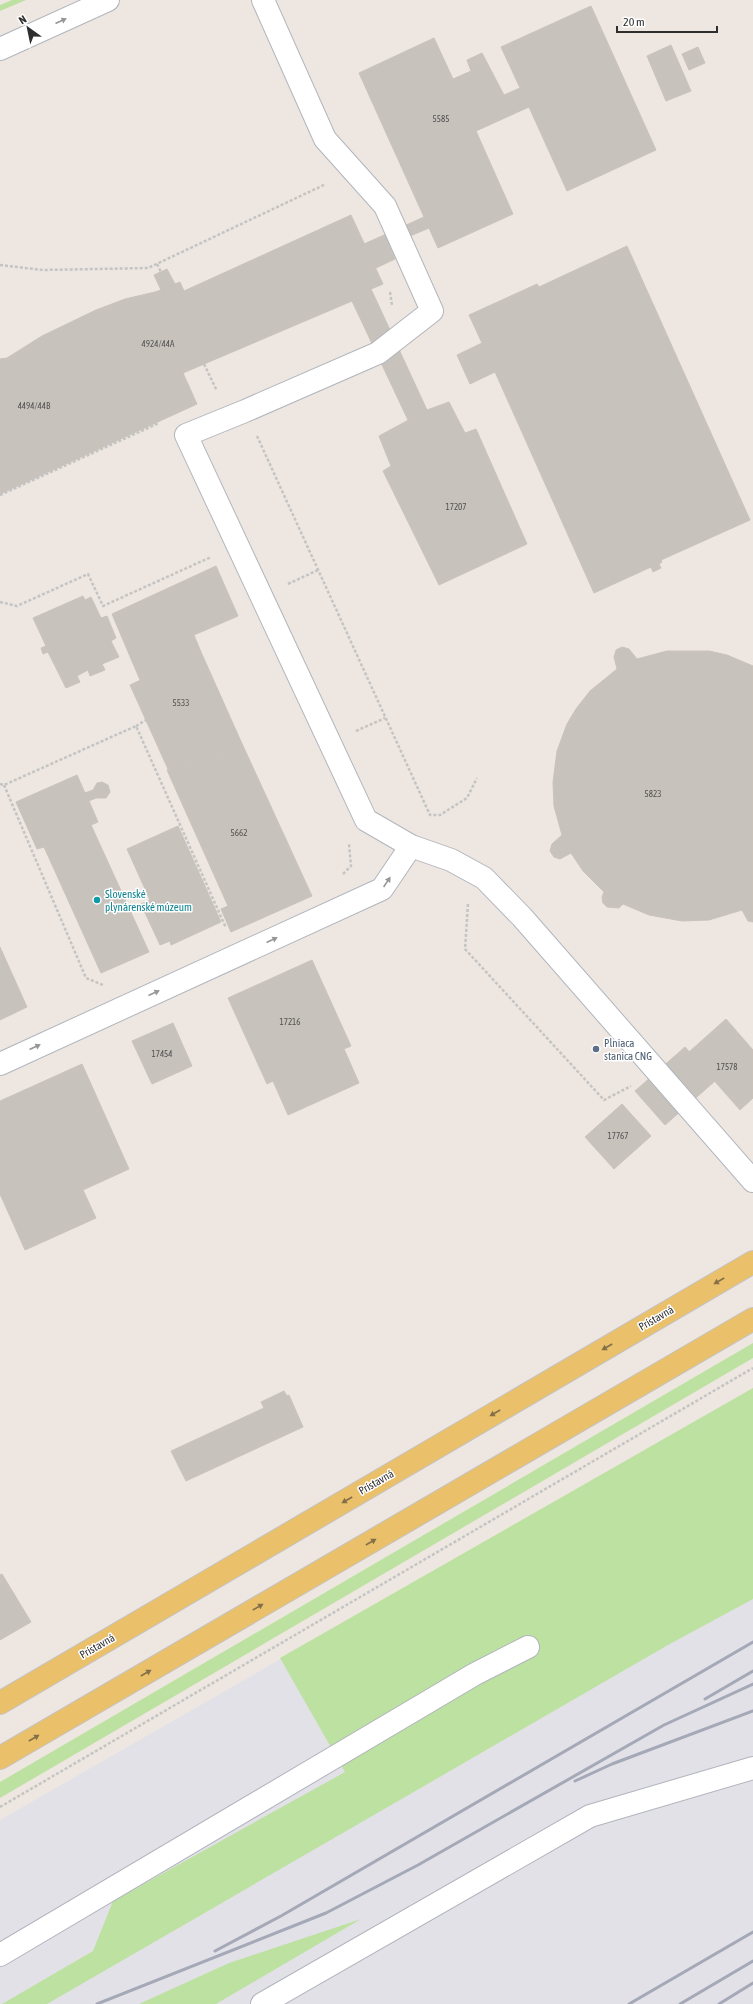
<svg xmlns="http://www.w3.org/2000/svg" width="753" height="2004" font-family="'Asap Condensed',sans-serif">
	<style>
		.industrial { fill: #e2e1e7 }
		.green { fill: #bde1a1 }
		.building { fill: #c7c2bc; stroke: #cac3bb }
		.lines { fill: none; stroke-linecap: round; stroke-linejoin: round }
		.minor-casing { stroke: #b1b5bd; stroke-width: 24 }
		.major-casing { stroke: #c4c4c4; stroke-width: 24 }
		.path { stroke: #c4c4c4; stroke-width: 2.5; stroke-dasharray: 3 2; stroke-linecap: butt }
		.minor { stroke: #fff; stroke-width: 22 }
		.major { stroke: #eac06a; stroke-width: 22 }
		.rail { stroke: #a4a8b7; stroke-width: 3 }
		.oneway { fill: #969696 }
		.oneway2 { fill: #837049 }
		.culture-dot { fill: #0f9aa8; stroke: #fff; stroke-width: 1.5 }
		.service-dot { fill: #5c6f8a; stroke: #fff; stroke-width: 1.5 }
		.labels { text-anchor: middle; stroke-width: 3; stroke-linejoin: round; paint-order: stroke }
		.number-label { font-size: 9px; fill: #545352 }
		.culture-label { font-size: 11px; fill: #0d838f; stroke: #fff; text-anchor: start }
		.service-label { font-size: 11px; fill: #4e5e75; stroke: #fff; text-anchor: start }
		.street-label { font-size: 11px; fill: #2e2e2e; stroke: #fff }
	</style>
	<rect width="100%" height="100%" fill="#eee7e1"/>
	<path class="industrial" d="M 753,1388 L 753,2004 L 0,2004 L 0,1820 Z"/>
	<g class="green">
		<path d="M 12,0 L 26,0 L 0,11 L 0,5 Z"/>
		<path d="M 753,1343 L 753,1358 L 0,1798 L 0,1782 Z"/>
		<path d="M 753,1388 L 753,1599 L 668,1645 L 47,2004 L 2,2004 L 93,1951 L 113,1901 L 345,1772 L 280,1658 Z"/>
		<path d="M 361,1919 L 216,2004 L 139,2004 L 229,1963 Z"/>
	</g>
	<g class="building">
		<path d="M 591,6 L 656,150 L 567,191 L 529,107 L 476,131 L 513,214 L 438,248 L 359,73 L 434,38 L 453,79 L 471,71 L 467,60 L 482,53 L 504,95 L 520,88 L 501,47 Z"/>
		<path d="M 671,45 L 691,91 L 666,101 L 647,56 Z"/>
		<path d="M 698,47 L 705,63 L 689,70 L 682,54 Z"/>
		<path d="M 351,215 L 383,284 L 371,289 L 352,301 L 183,373 L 197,404 L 90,453 L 46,354 L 159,302 L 155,292 L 161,290 L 154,275 L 167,269 L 175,284 L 180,282 L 184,291 Z"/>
		<path d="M 424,217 L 429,228 L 389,245 L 395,259 L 376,268 L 364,244 Z"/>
		<path d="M 627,246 L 750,520 L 661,560 L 662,562 L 659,564 L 661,568 L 653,572 L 651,567 L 594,593 L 495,372 L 470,384 L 457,355 L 482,343 L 469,315 L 537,284 L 539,287 Z"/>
		<path d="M 371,289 L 427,410 L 408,420 L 352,301 Z"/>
		<path d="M 155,292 L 159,302 L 46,354 L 90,453 L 0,494 L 0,359 L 7,358 L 42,336 L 96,310 L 125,299 Z"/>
		<path d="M 449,402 L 465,433 L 476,429 L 527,544 L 439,585 L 383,471 L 391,466 L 379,436 L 427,410 Z"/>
		<path d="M 216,566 L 238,616 L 194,635 L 201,652 L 140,680 L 112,614 Z"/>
		<path d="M 83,596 L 85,600 L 91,597 L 101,618 L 107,616 L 116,638 L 111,641 L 119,657 L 102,664 L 105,670 L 90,676 L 88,670 L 77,676 L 80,682 L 66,688 L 48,652 L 43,654 L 41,648 L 46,646 L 33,618 Z"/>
		<path d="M 622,647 L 629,649 L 637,659 L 667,651 L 709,651 L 727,655 L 753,666 L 753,922 L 748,921 L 742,910 L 709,920 L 682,921 L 649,915 L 623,904 L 619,908 L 607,907 L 603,903 L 602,897 L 604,892 L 583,871 L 571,853 L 560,859 L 554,857 L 550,851 L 552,844 L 562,835 L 554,806 L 553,782 L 557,751 L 567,724 L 576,709 L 590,691 L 617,669 L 614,657 L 616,650 Z"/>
		<path d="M 201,652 L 239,737 L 220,746 L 224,753 L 192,769 L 188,761 L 168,769 L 130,685 Z"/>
		<path d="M 239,737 L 312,896 L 231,932 L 221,909 L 228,906 L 167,770 L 188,761 L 192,769 L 224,753 L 220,746 Z"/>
		<path d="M 77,775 L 85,793 L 93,790 L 97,783 L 102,782 L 108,785 L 110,792 L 106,798 L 96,798 L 89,801 L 98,822 L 91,825 L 149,952 L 101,973 L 44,847 L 37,849 L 16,802 Z"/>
		<path d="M 178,826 L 221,922 L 171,945 L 170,941 L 160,945 L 141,904 L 150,900 L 127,849 Z"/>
		<path d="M 0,947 L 27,1007 L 0,1020 Z"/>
		<path d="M 312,960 L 351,1046 L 344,1049 L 359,1083 L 288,1115 L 273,1081 L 267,1084 L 228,998 Z"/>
		<path d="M 726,1019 L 753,1050 L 753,1098 L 740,1110 L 689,1052 Z"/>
		<path d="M 173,1023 L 192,1066 L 152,1084 L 132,1041 Z"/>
		<path d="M 685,1047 L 715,1081 L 665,1125 L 635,1091 Z"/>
		<path d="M 82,1064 L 129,1169 L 83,1190 L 96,1218 L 25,1250 L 0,1194 L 0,1101 Z"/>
		<path d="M 622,1104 L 651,1136 L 614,1169 L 585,1137 Z"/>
		<path d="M 284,1391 L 287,1396 L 289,1395 L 303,1427 L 186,1481 L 171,1451 L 264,1408 L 261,1402 Z"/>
		<path d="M 2,1574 L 31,1622 L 0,1640 L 0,1575 Z"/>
	</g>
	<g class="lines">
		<defs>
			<g id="minor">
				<path d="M 263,0 L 325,139 L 385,206 L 432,311 L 378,353 L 245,411 L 186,435 L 366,820 L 411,846 L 451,860 L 484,878 L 522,917 L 753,1181"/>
				<path d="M 0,49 L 108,0"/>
				<path d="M 0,1064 L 382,889 L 411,846"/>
				<path d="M 0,1955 L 475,1674 L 528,1647"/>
				<path d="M 262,2004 L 590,1816 L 753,1768"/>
			</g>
			<g id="major">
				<path d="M 0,1703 L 753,1262"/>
				<path d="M 0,1758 L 753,1319"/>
			</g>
		</defs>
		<use href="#minor" class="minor-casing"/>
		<use href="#major" class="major-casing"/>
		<g class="path">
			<path d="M 157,264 L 161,272"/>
			<path d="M 0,265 L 43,270 L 148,268 L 326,184"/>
			<path d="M 390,292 L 392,305"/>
			<path d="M 204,364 L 217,391"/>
			<path d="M 257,436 L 430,815 L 440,815 L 467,798 L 477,778"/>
			<path d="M 0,495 L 159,423"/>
			<path d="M 288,584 L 318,570"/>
			<path d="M 0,602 L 17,606 L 88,574 L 103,606 L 211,557"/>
			<path d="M 136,726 L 146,720"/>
			<path d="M 356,731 L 385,718"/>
			<path d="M 0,784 L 4,785 L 136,726 L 226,928"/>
			<path d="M 4,785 L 86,978 L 103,985"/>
			<path d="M 343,874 L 351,866 L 349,844"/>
			<path d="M 468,904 L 465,949 L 604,1100 L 631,1086"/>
			<path d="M 0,1807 L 753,1368"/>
		</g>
		<use href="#minor" class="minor"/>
		<use href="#major" class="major"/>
		<g class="rail">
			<path d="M 705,1699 L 753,1671"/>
			<path d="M 575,1781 L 612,1764 L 753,1711"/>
			<path d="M 215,1951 L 281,1916 L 753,1642"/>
			<path d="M 97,2004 L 326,1913 L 418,1865 L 664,1725 L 753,1684"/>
			<path d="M 629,2004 L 753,1932"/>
			<path d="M 680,2004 L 753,1961"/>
			<path d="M 719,2004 L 753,1983"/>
		</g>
	</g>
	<defs><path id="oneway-solid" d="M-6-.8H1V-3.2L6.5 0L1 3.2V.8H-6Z"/></defs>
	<g class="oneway">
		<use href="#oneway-solid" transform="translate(61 21) rotate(-24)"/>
		<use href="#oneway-solid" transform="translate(387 882) rotate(-56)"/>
		<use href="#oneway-solid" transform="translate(272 940) rotate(-25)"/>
		<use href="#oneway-solid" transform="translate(154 993) rotate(-24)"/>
		<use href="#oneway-solid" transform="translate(35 1047) rotate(-25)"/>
	</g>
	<g class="oneway2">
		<use href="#oneway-solid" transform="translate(719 1281) rotate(150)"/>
		<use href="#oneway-solid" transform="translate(607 1347) rotate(150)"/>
		<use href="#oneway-solid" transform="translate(495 1413) rotate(150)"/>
		<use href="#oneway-solid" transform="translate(347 1500) rotate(150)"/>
		<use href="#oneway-solid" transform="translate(371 1542) rotate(-30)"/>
		<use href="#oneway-solid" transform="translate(258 1607) rotate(-30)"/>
		<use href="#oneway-solid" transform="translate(146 1673) rotate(-30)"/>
		<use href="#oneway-solid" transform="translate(34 1738) rotate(-30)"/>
	</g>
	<circle class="culture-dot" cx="97" cy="900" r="4"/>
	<circle class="service-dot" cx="596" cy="1049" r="4"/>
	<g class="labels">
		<g class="number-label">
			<text x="441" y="122">5585</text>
			<text x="158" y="347">4924/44A</text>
			<text x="34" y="409">4494/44B</text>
			<text x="456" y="510">17207</text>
			<text x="181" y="706">5533</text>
			<text x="653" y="797">5823</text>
			<text x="239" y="836">5662</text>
			<text x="290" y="1025">17216</text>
			<text x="162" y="1057">17454</text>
			<text x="727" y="1070">17578</text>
			<text x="618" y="1139">17767</text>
		</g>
		<g class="culture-label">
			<text x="105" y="898">Slovenské<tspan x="105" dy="13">plynárenské múzeum</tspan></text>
		</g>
		<g class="service-label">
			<text x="604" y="1047">Plniaca<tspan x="604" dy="13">stanica CNG</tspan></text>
		</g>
		<g class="street-label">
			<text transform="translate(656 1318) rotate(-30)" y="4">Prístavná</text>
			<text transform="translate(376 1482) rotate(-30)" y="4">Prístavná</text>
			<text transform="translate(97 1646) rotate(-30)" y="4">Prístavná</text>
		</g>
	</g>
	<g transform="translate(28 28) rotate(327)" stroke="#ffffff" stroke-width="3" paint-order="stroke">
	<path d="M0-3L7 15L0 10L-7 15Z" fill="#2e2e2e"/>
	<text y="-6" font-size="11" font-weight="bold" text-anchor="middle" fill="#2e2e2e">N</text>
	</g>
	<path d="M617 26v6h100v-6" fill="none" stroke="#2e2e2e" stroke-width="2"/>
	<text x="623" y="26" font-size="12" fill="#2e2e2e" stroke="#ffffff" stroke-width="3" paint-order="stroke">20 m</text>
</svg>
